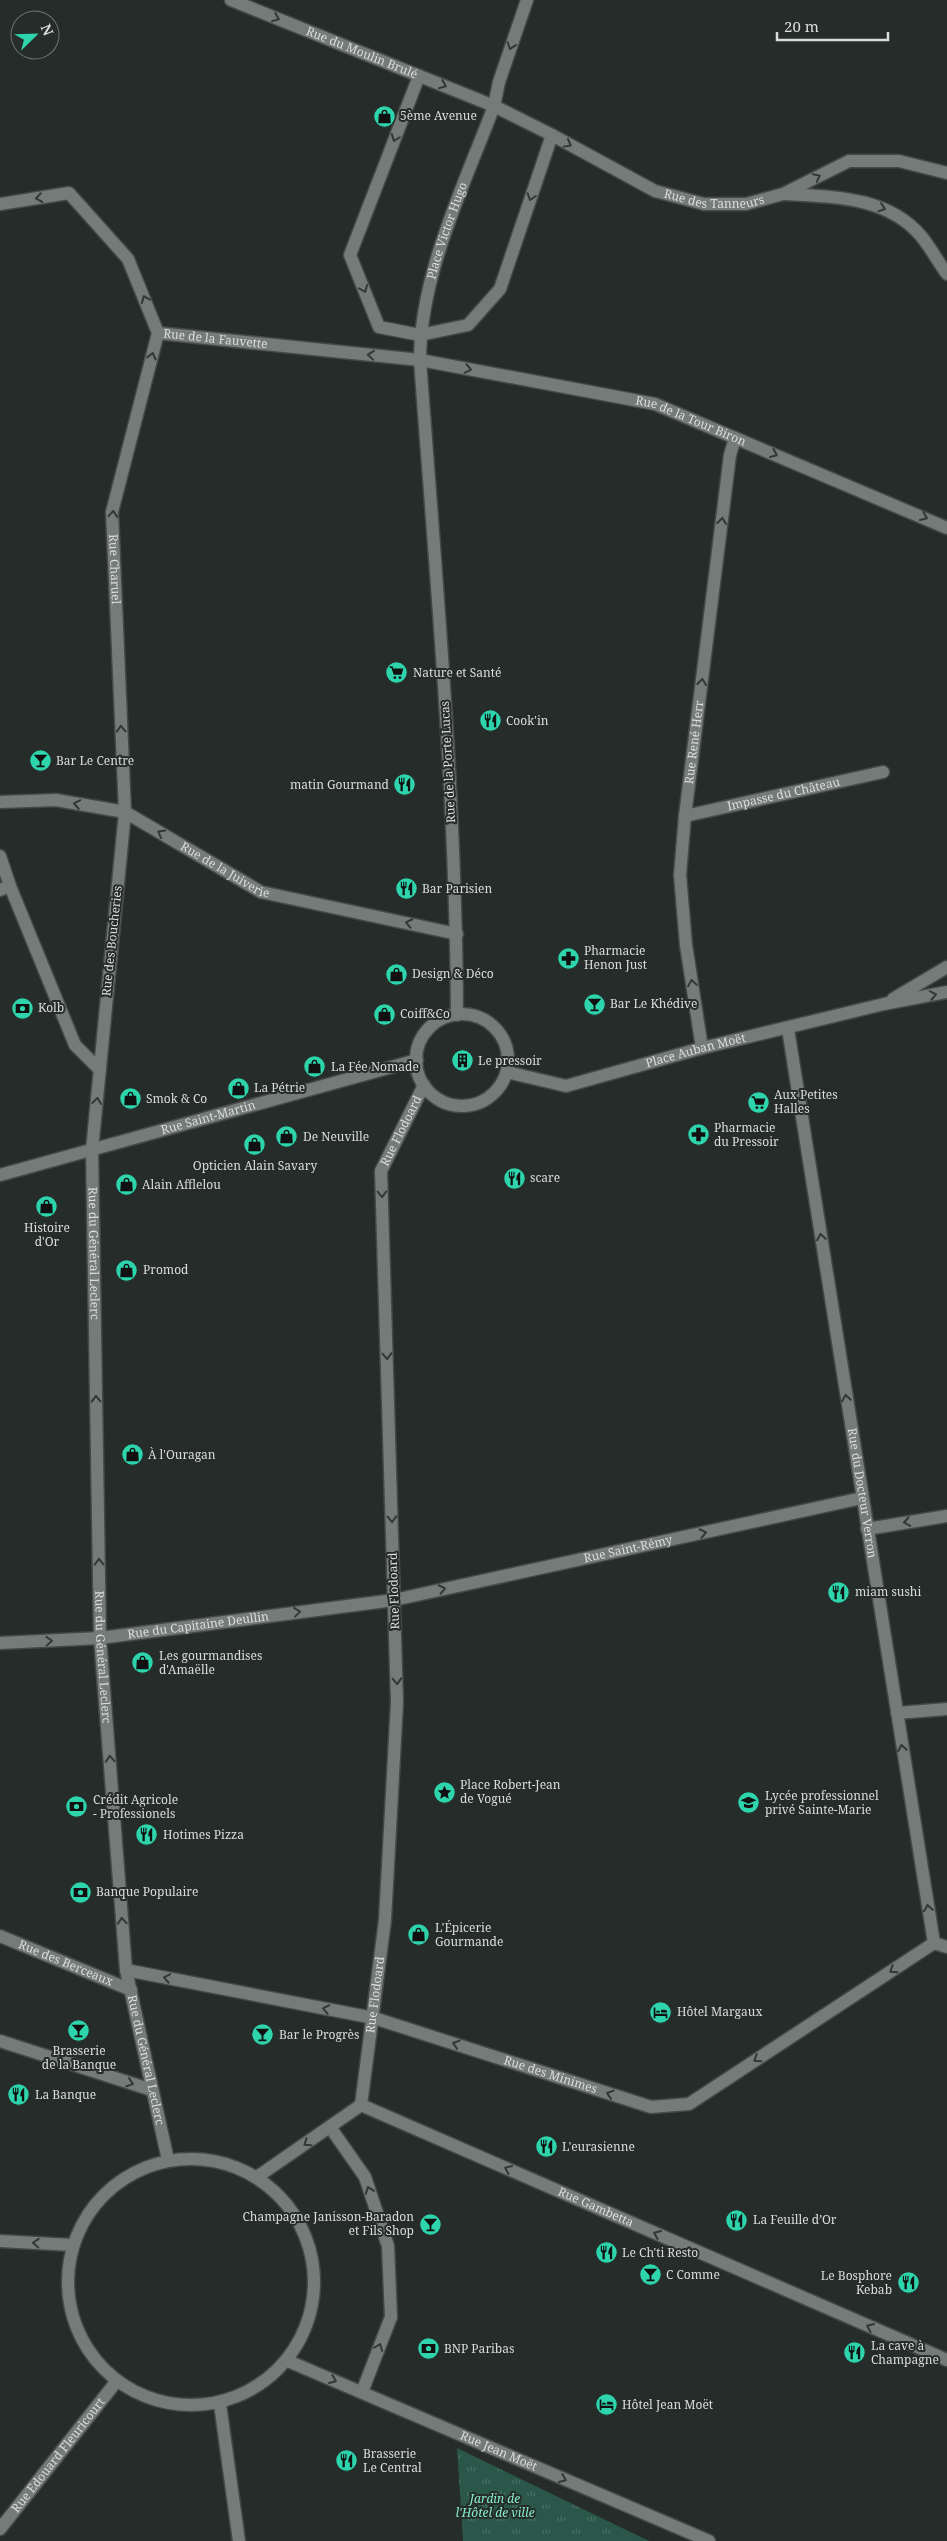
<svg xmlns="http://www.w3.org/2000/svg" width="947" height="2541" font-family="'Noto Serif',serif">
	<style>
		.park { fill: url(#park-tufts) }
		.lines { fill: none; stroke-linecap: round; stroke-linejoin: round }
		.service-casing { stroke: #444847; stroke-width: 15 }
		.pedestrian-casing { stroke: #444847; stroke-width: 15 }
		.minor-casing { stroke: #444847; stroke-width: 15 }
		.secondary-casing { stroke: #444847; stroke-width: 15 }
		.service { stroke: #747b78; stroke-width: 12 }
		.pedestrian { stroke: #747b78; stroke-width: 12 }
		.minor { stroke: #747b78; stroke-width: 12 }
		.secondary { stroke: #747b78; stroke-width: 12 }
		.oneway { stroke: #323836 }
		.labels { text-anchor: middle; stroke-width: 4; stroke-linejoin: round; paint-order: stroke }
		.street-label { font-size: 12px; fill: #dadddc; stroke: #262c2a }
		.poi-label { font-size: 12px; fill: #dadddc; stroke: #262c2a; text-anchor: start }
		.park-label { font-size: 12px; font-style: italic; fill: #86eecd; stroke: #262c2a }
	</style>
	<defs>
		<pattern id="park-tufts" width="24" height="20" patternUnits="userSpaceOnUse" patternTransform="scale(1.25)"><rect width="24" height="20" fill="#2a5749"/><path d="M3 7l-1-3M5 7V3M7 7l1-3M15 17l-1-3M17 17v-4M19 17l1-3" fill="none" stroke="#486f63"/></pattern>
	</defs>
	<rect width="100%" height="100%" fill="#262c2a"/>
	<path class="park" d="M 457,2448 L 649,2541 L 463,2541 Z"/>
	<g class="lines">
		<defs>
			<g id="service">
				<path d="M 419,76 L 350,255 L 379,327 L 420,335 L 468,325 L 500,289 L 552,135"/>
				<path id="s1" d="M 685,816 L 883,772"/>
				<path d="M 330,2127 L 365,2177 L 388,2246 L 391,2317 L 362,2392"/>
			</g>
			<path id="pedestrian" d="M 0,856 L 10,886 L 75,1045 L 100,1070"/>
			<g id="minor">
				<path id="s2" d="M 0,204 L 69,193 L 128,259 L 158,333 L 420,360 L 655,404 L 947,528"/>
				<path id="s3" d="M 158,333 L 112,512 L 125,812 L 92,1150 L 100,1638 L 126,1970 L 168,2160"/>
				<path id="s4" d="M 0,802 L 56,800 L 125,812 L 261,892 L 457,934"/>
				<path d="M 0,890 L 10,886"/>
				<path id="s5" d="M 788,1029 L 934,1943 L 947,1947"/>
				<path id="s6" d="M 702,1048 L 686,945 L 680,875 L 685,816 L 730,455 L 735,438"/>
				<path id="s7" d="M 0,1175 L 417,1060"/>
				<path d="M 867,1529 L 947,1516"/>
				<path id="s8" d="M 0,1643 L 100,1638 L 394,1600 L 862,1498"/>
				<path d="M 897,1713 L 947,1709"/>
				<path id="s9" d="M 0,1936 L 131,1990"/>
				<path id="s10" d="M 126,1970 L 374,2018 L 651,2107 L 689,2104 L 934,1943"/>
				<path d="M 0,2041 L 152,2090"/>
			</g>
			<g id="secondary">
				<path id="s11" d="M 231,0 L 494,106 L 552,135 L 655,191 L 704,204 L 746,204 L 783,194 L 849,161 L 899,161 L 947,173"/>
				<path d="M 785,194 C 833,197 887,196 921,236 C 931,248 938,262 947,274"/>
				<path d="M 893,999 L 947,967"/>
				<circle cx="462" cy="1060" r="46"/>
				<path id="s12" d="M 457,1015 C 456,796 436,578 420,360 C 420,274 464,186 494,106 L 499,82 L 527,0"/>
				<path id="s13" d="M 507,1072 L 566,1086 L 702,1048 L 884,1004 L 947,992"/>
				<path id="s14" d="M 361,2105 L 385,1920 L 397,1702 L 381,1171 L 424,1085"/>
				<path id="s15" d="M 361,2105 L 947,2360"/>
				<circle cx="191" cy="2282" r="123"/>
				<path d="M 257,2177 L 361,2105"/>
				<path d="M 0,2241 L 72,2245"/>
				<path id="s16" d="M 288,2361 L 709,2541"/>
				<path d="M 220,2404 L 239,2541"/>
				<path id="s17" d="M 0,2529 L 116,2382"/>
			</g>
		</defs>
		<use href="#service" class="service-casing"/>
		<use href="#pedestrian" class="pedestrian-casing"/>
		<use href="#minor" class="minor-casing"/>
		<use href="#secondary" class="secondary-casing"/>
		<use href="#service" class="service"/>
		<use href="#pedestrian" class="pedestrian"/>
		<use href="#minor" class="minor"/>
		<use href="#secondary" class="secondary"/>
	</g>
	<defs><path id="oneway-chevron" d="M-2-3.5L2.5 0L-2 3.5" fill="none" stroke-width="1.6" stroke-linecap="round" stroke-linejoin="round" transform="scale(1.25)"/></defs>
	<g class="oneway">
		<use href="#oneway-chevron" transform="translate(276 18) rotate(22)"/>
		<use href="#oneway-chevron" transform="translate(511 46) rotate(109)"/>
		<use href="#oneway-chevron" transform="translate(443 85) rotate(22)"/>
		<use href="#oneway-chevron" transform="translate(395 138) rotate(111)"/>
		<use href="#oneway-chevron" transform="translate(568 144) rotate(29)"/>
		<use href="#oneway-chevron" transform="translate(817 177) rotate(-26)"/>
		<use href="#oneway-chevron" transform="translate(531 197) rotate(108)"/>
		<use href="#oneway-chevron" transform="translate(39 198) rotate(171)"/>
		<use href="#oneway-chevron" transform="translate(882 208) rotate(19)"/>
		<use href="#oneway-chevron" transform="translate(364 289) rotate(67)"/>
		<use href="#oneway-chevron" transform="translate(145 299) rotate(-112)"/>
		<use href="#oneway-chevron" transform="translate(371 355) rotate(-174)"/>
		<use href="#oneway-chevron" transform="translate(152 356) rotate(-76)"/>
		<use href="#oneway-chevron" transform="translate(468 369) rotate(11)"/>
		<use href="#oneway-chevron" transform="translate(774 454) rotate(23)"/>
		<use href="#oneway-chevron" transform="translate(113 514) rotate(-85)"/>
		<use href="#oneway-chevron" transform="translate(924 517) rotate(24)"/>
		<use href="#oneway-chevron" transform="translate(722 521) rotate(-83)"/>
		<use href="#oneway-chevron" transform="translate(702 682) rotate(-83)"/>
		<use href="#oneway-chevron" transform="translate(121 729) rotate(-93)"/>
		<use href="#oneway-chevron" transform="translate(77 804) rotate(-170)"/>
		<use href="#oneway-chevron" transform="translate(161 833) rotate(-150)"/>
		<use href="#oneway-chevron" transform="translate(409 923) rotate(-168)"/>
		<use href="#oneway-chevron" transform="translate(692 983) rotate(-99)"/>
		<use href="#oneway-chevron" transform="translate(933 995) rotate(-11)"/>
		<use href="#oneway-chevron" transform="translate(97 1101) rotate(-84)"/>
		<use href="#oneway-chevron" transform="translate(382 1194) rotate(88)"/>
		<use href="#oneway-chevron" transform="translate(821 1237) rotate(-99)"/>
		<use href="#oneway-chevron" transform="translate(387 1356) rotate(88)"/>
		<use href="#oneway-chevron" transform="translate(846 1398) rotate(-99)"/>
		<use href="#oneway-chevron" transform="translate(96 1399) rotate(-91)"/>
		<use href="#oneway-chevron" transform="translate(392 1519) rotate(88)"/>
		<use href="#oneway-chevron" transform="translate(907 1522) rotate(171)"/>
		<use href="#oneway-chevron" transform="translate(703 1533) rotate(-12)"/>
		<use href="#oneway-chevron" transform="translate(99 1562) rotate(-91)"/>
		<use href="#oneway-chevron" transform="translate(442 1589) rotate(-12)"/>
		<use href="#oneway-chevron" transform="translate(297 1612) rotate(-7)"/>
		<use href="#oneway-chevron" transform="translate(49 1641) rotate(-3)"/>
		<use href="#oneway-chevron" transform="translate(397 1681) rotate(88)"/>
		<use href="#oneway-chevron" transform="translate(902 1748) rotate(-99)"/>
		<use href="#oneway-chevron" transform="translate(110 1759) rotate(-94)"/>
		<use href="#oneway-chevron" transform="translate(928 1908) rotate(-99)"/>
		<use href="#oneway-chevron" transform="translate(122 1921) rotate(-94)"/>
		<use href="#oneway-chevron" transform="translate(893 1970) rotate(147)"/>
		<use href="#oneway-chevron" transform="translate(167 1978) rotate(-169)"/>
		<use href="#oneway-chevron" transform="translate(326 2009) rotate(-169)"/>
		<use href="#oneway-chevron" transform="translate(456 2044) rotate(-162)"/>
		<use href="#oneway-chevron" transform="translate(757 2059) rotate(147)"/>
		<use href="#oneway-chevron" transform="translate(130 2083) rotate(18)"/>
		<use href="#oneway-chevron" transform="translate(610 2094) rotate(-162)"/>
		<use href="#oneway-chevron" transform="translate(307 2143) rotate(145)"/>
		<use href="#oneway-chevron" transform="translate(508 2169) rotate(-156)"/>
		<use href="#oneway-chevron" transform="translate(369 2190) rotate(-110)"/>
		<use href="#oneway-chevron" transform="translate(657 2234) rotate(-156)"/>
		<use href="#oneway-chevron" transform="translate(36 2243) rotate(-177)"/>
		<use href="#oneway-chevron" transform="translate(870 2327) rotate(-156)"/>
		<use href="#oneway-chevron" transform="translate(379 2347) rotate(-69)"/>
		<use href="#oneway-chevron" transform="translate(333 2380) rotate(23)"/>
		<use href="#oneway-chevron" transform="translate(563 2479) rotate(23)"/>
	</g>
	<defs>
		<symbol id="shop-disc" viewBox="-11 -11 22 22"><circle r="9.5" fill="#2ed4ab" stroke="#262c2a"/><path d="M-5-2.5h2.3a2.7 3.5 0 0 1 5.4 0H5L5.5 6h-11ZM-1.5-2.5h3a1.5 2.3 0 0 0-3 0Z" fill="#111"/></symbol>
		<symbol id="supermarket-disc" viewBox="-11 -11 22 22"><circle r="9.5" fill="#2ed4ab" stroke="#262c2a"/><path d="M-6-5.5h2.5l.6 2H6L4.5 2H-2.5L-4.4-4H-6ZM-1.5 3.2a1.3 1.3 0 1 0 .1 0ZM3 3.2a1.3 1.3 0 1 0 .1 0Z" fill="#111"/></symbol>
		<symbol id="restaurant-disc" viewBox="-11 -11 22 22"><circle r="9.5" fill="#2ed4ab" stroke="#262c2a"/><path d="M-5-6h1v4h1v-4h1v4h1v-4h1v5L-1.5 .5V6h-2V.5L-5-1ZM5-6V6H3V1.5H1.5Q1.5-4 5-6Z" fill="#111"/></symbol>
		<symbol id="bar-disc" viewBox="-11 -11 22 22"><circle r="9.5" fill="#2ed4ab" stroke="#262c2a"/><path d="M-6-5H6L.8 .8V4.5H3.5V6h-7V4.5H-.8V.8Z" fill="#111"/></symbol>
		<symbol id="pharmacy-disc" viewBox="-11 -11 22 22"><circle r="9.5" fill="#2ed4ab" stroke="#262c2a"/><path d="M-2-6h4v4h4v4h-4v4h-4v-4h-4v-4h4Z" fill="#111"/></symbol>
		<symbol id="bank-disc" viewBox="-11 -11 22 22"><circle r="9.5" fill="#2ed4ab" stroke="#262c2a"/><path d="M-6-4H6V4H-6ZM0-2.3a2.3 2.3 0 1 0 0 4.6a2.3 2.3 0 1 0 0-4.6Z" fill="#111"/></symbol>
		<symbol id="building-disc" viewBox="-11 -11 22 22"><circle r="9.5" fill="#2ed4ab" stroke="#262c2a"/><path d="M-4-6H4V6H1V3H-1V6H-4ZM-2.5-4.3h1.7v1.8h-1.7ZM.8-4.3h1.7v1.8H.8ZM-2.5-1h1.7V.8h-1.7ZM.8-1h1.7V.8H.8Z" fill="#111"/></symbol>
		<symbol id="sight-disc" viewBox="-11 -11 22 22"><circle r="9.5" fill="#2ed4ab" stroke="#262c2a"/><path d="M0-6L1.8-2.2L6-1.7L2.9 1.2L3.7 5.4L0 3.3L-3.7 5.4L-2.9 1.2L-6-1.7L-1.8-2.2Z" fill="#111"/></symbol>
		<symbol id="school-disc" viewBox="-11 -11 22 22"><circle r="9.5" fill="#2ed4ab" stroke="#262c2a"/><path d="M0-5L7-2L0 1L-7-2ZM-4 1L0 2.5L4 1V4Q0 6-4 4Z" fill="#111"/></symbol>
		<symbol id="hotel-disc" viewBox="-11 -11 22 22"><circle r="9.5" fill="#2ed4ab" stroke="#262c2a"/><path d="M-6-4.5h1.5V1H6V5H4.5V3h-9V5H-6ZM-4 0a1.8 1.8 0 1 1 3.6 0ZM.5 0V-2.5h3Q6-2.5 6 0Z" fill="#111"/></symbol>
	</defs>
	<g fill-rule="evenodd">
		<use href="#shop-disc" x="372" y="104" width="25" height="25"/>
		<use href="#supermarket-disc" x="384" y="660" width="25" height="25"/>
		<use href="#restaurant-disc" x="478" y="708" width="25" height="25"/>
		<use href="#bar-disc" x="28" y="748" width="25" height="25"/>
		<use href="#restaurant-disc" x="392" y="772" width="25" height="25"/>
		<use href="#restaurant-disc" x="394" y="876" width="25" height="25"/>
		<use href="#pharmacy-disc" x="556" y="946" width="25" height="25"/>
		<use href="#shop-disc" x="384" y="962" width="25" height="25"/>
		<use href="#bar-disc" x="582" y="992" width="25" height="25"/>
		<use href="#bank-disc" x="10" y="996" width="25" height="25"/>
		<use href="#shop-disc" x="372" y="1002" width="25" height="25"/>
		<use href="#building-disc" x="450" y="1048" width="25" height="25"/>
		<use href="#shop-disc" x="302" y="1054" width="25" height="25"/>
		<use href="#shop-disc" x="226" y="1076" width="25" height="25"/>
		<use href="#shop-disc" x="118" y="1086" width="25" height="25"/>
		<use href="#supermarket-disc" x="746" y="1090" width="25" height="25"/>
		<use href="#pharmacy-disc" x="686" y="1122" width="25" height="25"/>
		<use href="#shop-disc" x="274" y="1124" width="25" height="25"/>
		<use href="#shop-disc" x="242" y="1132" width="25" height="25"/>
		<use href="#restaurant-disc" x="502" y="1166" width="25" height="25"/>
		<use href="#shop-disc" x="114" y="1172" width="25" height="25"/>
		<use href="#shop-disc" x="34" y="1194" width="25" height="25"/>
		<use href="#shop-disc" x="114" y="1258" width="25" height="25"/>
		<use href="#shop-disc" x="120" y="1442" width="25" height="25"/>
		<use href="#restaurant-disc" x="826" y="1580" width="25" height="25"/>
		<use href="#shop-disc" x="130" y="1650" width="25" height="25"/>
		<use href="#sight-disc" x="432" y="1780" width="25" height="25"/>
		<use href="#school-disc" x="736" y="1790" width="25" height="25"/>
		<use href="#bank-disc" x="64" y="1794" width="25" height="25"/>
		<use href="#restaurant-disc" x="134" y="1822" width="25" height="25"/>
		<use href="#bank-disc" x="68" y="1880" width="25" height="25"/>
		<use href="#shop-disc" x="406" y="1922" width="25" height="25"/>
		<use href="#hotel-disc" x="648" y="2000" width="25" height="25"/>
		<use href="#bar-disc" x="66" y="2018" width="25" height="25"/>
		<use href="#bar-disc" x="250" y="2022" width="25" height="25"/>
		<use href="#restaurant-disc" x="6" y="2082" width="25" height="25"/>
		<use href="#restaurant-disc" x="534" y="2134" width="25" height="25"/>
		<use href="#restaurant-disc" x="724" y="2208" width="25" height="25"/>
		<use href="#bar-disc" x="418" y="2212" width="25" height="25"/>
		<use href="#restaurant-disc" x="594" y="2240" width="25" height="25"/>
		<use href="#bar-disc" x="638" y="2262" width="25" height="25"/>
		<use href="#restaurant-disc" x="896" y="2270" width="25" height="25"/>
		<use href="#bank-disc" x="416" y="2336" width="25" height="25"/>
		<use href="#restaurant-disc" x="842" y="2340" width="25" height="25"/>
		<use href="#hotel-disc" x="594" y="2392" width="25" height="25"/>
		<use href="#restaurant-disc" x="334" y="2448" width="25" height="25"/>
	</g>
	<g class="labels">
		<g class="street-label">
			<text dy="4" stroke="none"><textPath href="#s11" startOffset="141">Rue du Moulin Brulé</textPath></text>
			<text dy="4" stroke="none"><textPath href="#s11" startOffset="526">Rue des Tanneurs</textPath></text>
			<text dy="4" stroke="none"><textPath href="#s12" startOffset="789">Place Victor Hugo</textPath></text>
			<text dy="4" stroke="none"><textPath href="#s2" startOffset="296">Rue de la Fauvette</textPath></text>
			<text dy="4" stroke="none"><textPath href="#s2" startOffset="780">Rue de la Tour Biron</textPath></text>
			<text dy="4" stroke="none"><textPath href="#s3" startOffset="242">Rue Charuel</textPath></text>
			<text dy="4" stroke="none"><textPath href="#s6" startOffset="308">Rue René Herr</textPath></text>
			<text transform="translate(448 762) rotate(-93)" y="4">Rue de la Porte Lucas</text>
			<text dy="4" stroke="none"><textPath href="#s1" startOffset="101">Impasse du Château</textPath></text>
			<text dy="4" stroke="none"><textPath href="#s4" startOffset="242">Rue de la Juiverie</textPath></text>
			<text transform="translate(112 941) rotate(-84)" y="4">Rue des Boucheries</text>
			<text dy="4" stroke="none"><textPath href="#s13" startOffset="195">Place Auban Moët</textPath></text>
			<text dy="4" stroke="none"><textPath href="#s7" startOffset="216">Rue Saint-Martin</textPath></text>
			<text dy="4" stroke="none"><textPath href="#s14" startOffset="981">Rue Flodoard</textPath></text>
			<text dy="4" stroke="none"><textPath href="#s3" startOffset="928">Rue du Général Leclerc</textPath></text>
			<text dy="4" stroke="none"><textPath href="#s5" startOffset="470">Rue du Docteur Verron</textPath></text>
			<text dy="4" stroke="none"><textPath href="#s8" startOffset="636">Rue Saint-Rémy</textPath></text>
			<text transform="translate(394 1591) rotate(-92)" y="4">Rue Flodoard</text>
			<text dy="4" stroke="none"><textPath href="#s8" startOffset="199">Rue du Capitaine Deullin</textPath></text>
			<text dy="4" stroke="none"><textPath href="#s3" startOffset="1332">Rue du Général Leclerc</textPath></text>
			<text dy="4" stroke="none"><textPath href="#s9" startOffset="71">Rue des Berceaux</textPath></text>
			<text dy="4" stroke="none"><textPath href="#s14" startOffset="111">Rue Flodoard</textPath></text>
			<text dy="4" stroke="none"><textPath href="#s3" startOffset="1738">Rue du Général Leclerc</textPath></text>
			<text dy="4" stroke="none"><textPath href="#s10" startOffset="438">Rue des Minimes</textPath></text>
			<text dy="4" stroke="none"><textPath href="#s15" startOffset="256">Rue Gambetta</textPath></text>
			<text dy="4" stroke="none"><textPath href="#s16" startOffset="229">Rue Jean Moët</textPath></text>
			<text dy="4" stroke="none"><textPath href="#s17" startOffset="94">Rue Edouard Fleuricourt</textPath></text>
		</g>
		<g class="poi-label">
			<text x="400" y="120">5ème Avenue</text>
			<text x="413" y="677">Nature et Santé</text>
			<text x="506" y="725">Cook'in</text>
			<text x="56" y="765">Bar Le Centre</text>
			<text x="389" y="789" text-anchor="end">matin Gourmand</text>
			<text x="422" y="893">Bar Parisien</text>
			<text x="584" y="955">Pharmacie<tspan x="584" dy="14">Henon Just</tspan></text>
			<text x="412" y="978">Design &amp; Déco</text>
			<text x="610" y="1008">Bar Le Khédive</text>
			<text x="38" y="1012">Kolb</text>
			<text x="400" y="1018">Coiff&amp;Co</text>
			<text x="478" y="1065">Le pressoir</text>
			<text x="331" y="1071">La Fée Nomade</text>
			<text x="254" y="1092">La Pétrie</text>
			<text x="774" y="1099">Aux Petites<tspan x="774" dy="14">Halles</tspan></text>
			<text x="146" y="1103">Smok &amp; Co</text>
			<text x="714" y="1132">Pharmacie<tspan x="714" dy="14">du Pressoir</tspan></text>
			<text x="303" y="1141">De Neuville</text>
			<text x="255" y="1170" text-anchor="middle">Opticien Alain Savary</text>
			<text x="530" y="1182">scare</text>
			<text x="142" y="1189">Alain Afflelou</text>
			<text x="47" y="1232" text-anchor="middle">Histoire<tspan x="47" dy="14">d'Or</tspan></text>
			<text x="143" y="1274">Promod</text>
			<text x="148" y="1459">À l'Ouragan</text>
			<text x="855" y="1596">miam sushi</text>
			<text x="159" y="1660">Les gourmandises<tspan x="159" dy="14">d'Amaëlle</tspan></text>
			<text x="460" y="1789">Place Robert-Jean<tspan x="460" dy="14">de Vogué</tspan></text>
			<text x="765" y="1800">Lycée professionnel<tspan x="765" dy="14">privé Sainte-Marie</tspan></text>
			<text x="93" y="1804">Crédit Agricole<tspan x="93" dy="14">- Professionels</tspan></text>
			<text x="163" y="1839">Hotimes Pizza</text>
			<text x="96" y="1896">Banque Populaire</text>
			<text x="435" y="1932">L'Épicerie<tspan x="435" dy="14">Gourmande</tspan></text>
			<text x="677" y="2016">Hôtel Margaux</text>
			<text x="279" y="2039">Bar le Progrès</text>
			<text x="79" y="2055" text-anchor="middle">Brasserie<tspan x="79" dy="14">de la Banque</tspan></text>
			<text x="35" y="2099">La Banque</text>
			<text x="562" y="2151">L'eurasienne</text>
			<text x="414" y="2221" text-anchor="end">Champagne Janisson-Baradon<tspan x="414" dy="14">et Fils Shop</tspan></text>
			<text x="753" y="2224">La Feuille d’Or</text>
			<text x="622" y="2257">Le Ch'ti Resto</text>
			<text x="666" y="2279">C Comme</text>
			<text x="892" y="2280" text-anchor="end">Le Bosphore<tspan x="892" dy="14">Kebab</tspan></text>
			<text x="871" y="2350">La cave à<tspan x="871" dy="14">Champagne</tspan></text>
			<text x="444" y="2353">BNP Paribas</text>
			<text x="622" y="2409">Hôtel Jean Moët</text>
			<text x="363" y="2458">Brasserie<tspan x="363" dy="14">Le Central</tspan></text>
		</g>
		<g class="park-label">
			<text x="495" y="2503">Jardin de<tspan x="495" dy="14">l'Hôtel de ville</tspan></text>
		</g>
	</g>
	<g transform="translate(35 35) rotate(67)"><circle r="24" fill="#262c2a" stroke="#6e7371"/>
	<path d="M0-4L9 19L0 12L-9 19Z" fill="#2ed4ab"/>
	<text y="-8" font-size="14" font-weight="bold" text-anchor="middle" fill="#dadddc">N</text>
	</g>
	<path d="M777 32v8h111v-8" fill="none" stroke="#dadddc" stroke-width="2.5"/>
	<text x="784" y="32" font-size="15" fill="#dadddc" stroke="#262c2a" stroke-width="4" paint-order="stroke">20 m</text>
</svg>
